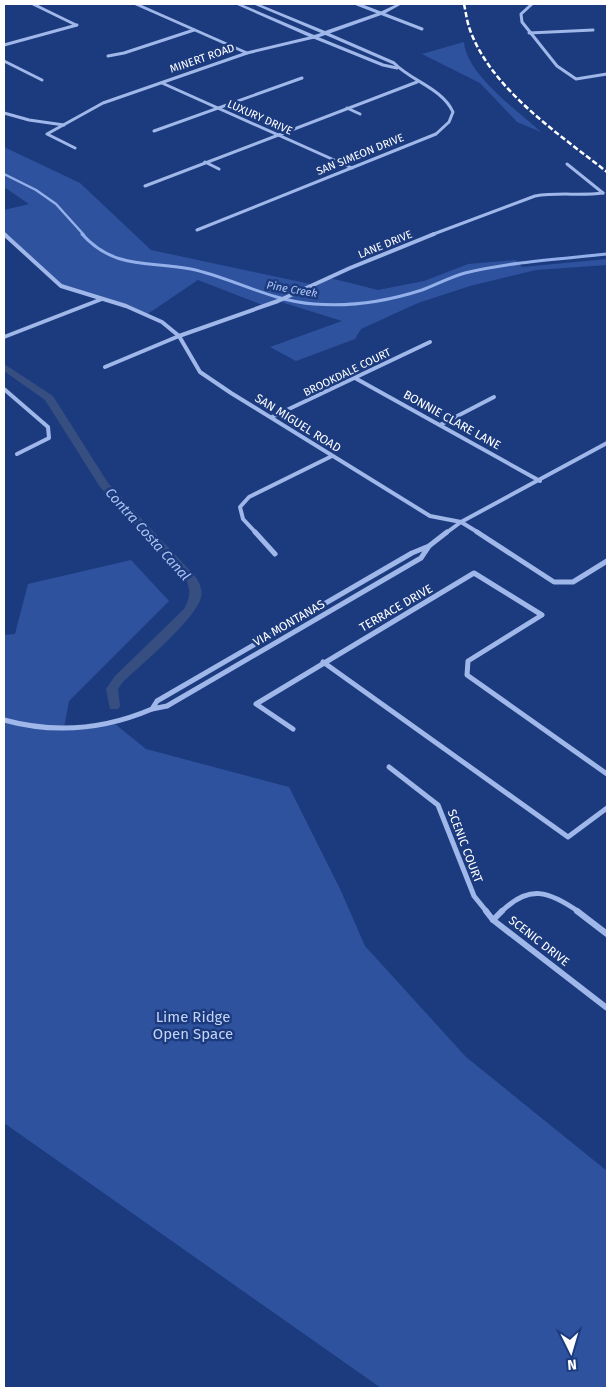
<svg xmlns="http://www.w3.org/2000/svg" width="611" height="1392" font-family="'Fira Sans',sans-serif">
	<style>
		.green { fill: #2f529e }
		.lines { fill: none; stroke-linecap: round; stroke-linejoin: round }
		.stream-far1 { stroke: #93b0eb; stroke-width: 2.5 }
		.stream { stroke: #93b0eb; stroke-width: 3 }
		.canal { fill: #374e81; fill-rule: evenodd }
		.minor-far3 { stroke: #a0b7e9; stroke-width: 3 }
		.minor-far2 { stroke: #a0b7e9; stroke-width: 4 }
		.minor-far1 { stroke: #a0b7e9; stroke-width: 5 }
		.minor { stroke: #a0b7e9; stroke-width: 6 }
		.tertiary { fill: #a0b7e9; fill-rule: evenodd }
		.rail { stroke: #fff; stroke-width: 2.5; stroke-dasharray: 5.5 2.5; stroke-linecap: butt }
		.labels { text-anchor: middle; stroke-width: 5; stroke-linejoin: round; paint-order: stroke }
		.far-street-label { font-size: 11px; fill: #fff; stroke: #1c3b7f }
		.far-water-label { font-size: 11px; font-style: italic; fill: #abc2f1; stroke: #1c3b7f }
		.street-label { font-size: 12px; fill: #fff; stroke: #1c3b7f }
		.water-label { font-size: 14px; font-style: italic; fill: #abc2f1; stroke: #1c3b7f }
		.near-park-label { font-size: 15px; fill: #c4d4f7; stroke: #1c3b7f }
	</style>
	<rect width="100%" height="100%" fill="#1c3b7f"/>
	<g class="green">
		<path d="M 464,42 C 466,74 518,111 541,132 L 517,122 L 480,83 L 422,54 Z"/>
		<path d="M 4,147 L 80,183 L 151,250 L 315,285 L 330,278 L 378,290 L 424,281 L 468,264 L 516,260 L 522,267 L 607,259 L 607,265 L 536,270 L 470,286 L 418,303 L 361,329 L 355,339 L 296,361 L 270,347 L 342,321 L 278,301 L 265,306 L 198,280 L 146,315 L 126,306 L 61,286 L 4,234 L 4,210 L 29,204 L 4,187 Z"/>
		<path d="M 131,560 L 169,601 L 69,701 L 64,728 L 115,724 L 146,749 L 289,787 L 341,891 L 365,946 L 466,1057 L 607,1171 L 607,1388 L 381,1388 L 4,1123 L 4,635 L 15,634 L 28,584 Z"/>
	</g>
	<g class="lines">
		<path class="stream-far1" d="M 4,174 L 36,190 L 56,204 L 84,235"/>
		<path class="stream" d="M 82,234 C 114,270 150,261 191,269 C 233,278 270,301 314,304 C 350,307 388,301 422,290 C 436,285 450,277 465,273 C 511,262 560,259 607,254"/>
		<path class="canal" d="M 4,364 L 53,396 L 108,483 L 195,576 C 199,582 203,589 201,597 C 197,618 141,665 123,682 L 118,689 L 120,706 L 118,709 L 110,709 L 106,689 L 115,676 L 184,609 C 190,598 191,591 186,579 L 100,487 L 45,400 L 4,371 Z"/>
		<g class="minor-far3">
			<path d="M 33,4 L 76,25"/>
			<path d="M 136,4 L 247,53"/>
			<path d="M 357,4 L 422,29"/>
			<path d="M 532,4 L 521,14 L 522,22 L 557,66 L 576,79 L 607,74"/>
			<path d="M 529,33 L 593,30"/>
			<path d="M 4,45 L 77,25"/>
			<path d="M 108,56 L 124,53 L 194,30"/>
			<path d="M 4,61 L 42,80"/>
			<path d="M 162,83 L 352,168"/>
			<path d="M 347,108 L 360,114"/>
			<path d="M 4,113 L 29,120 L 64,125"/>
			<path d="M 154,131 L 302,78"/>
			<path d="M 75,148 L 47,134 L 103,103 L 247,53 L 314,37 L 383,65 L 397,68"/>
			<path d="M 205,162 L 219,169"/>
			<path d="M 567,164 L 603,193"/>
			<path d="M 145,186 L 417,82"/>
			<path d="M 197,230 L 436,134 L 449,122 L 453,112 C 442,88 411,81 394,63 L 325,33"/>
			<path d="M 4,234 L 6,235"/>
			<path d="M 431,235 L 535,196 C 558,192 580,196 603,193"/>
		</g>
		<g class="minor-far2">
			<path d="M 4,234 L 61,286 L 126,306 L 162,322 L 179,336 L 200,372 L 231,393 L 430,516 L 461,522 L 479,533"/>
			<path d="M 4,337 L 102,299"/>
			<path d="M 105,367 L 179,336 L 278,301 L 350,268 L 434,234"/>
			<path d="M 355,378 L 540,481"/>
			<path d="M 4,389 L 48,427 L 49,438 L 17,454"/>
			<path d="M 272,417 L 430,342"/>
			<path d="M 440,425 L 494,397"/>
			<path d="M 256,533 L 243,519 L 240,507 L 249,497 L 332,456"/>
			<path d="M 446,533 L 461,522 L 607,443"/>
		</g>
		<g class="minor-far1">
			<path d="M 255,532 L 275,554"/>
			<path d="M 477,532 L 554,582 L 573,582 L 607,561"/>
			<path d="M 429,546 L 421,558 L 167,706 L 152,709 L 157,701 L 412,553 Z"/>
			<path d="M 429,546 L 447,532"/>
			<path d="M 323,662 L 568,837 L 607,808"/>
			<path d="M 4,720 C 55,734 103,730 152,709"/>
			<path d="M 293,729 L 256,704 L 474,573 L 542,615 L 468,661 L 467,675 L 607,774"/>
			<path d="M 389,767 L 438,805 L 474,896 L 487,912"/>
			<path d="M 501,912 C 529,884 549,891 579,912"/>
		</g>
		<g class="minor">
			<path d="M 486,911 L 493,920 L 607,1008"/>
			<path d="M 577,911 L 607,934"/>
			<path d="M 493,920 L 502,911"/>
		</g>
		<path class="tertiary" d="M 235,4 L 241,4 L 314,35 L 321,33 L 253,4 L 259,4 L 325,31 L 380,12 L 397,4 L 402,4 L 384,14 L 314,39 Z"/>
		<path class="rail" d="M 464,4 C 466,13 467,22 470,30 C 492,90 559,134 607,172"/>
	</g>
	<g class="labels">
		<g class="far-street-label">
			<text transform="translate(202 58) rotate(-19)" y="4">MINERT ROAD</text>
			<text transform="translate(260 117) rotate(24)" y="4">LUXURY DRIVE</text>
			<text transform="translate(360 154) rotate(-22)" y="4">SAN SIMEON DRIVE</text>
			<text transform="translate(385 244) rotate(-22)" y="4">LANE DRIVE</text>
			<text transform="translate(347 372) rotate(-26)" y="4">BROOKDALE COURT</text>
		</g>
		<g class="far-water-label">
			<text transform="translate(292 289) rotate(10)" y="4">Pine Creek</text>
		</g>
		<g class="street-label">
			<text transform="translate(452 420) rotate(29)" y="4">BONNIE CLARE LANE</text>
			<text transform="translate(298 423) rotate(32)" y="4">SAN MIGUEL ROAD</text>
			<text transform="translate(396 608) rotate(-30)" y="4">TERRACE DRIVE</text>
			<text transform="translate(289 623) rotate(-30)" y="4">VIA MONTANAS</text>
			<text transform="translate(465 846) rotate(69)" y="4">SCENIC COURT</text>
			<text transform="translate(539 941) rotate(38)" y="4">SCENIC DRIVE</text>
		</g>
		<g class="water-label">
			<text transform="translate(148 534) rotate(48)" y="5">Contra Costa Canal</text>
		</g>
		<g class="near-park-label">
			<text x="193" y="1022">Lime Ridge<tspan x="193" dy="17">Open Space</tspan></text>
		</g>
	</g>
	<rect width="611" height="1392" fill="none" stroke="#ffffff" stroke-width="10"/>
	<g transform="translate(571 1352) rotate(175)" stroke="#1c3b7f" stroke-width="4" paint-order="stroke">
	<path d="M0-4L9 19L0 12L-9 19Z" fill="#ffffff"/>
	<text y="-8" font-size="14" font-weight="bold" text-anchor="middle" fill="#ffffff">N</text>
	</g>
</svg>
